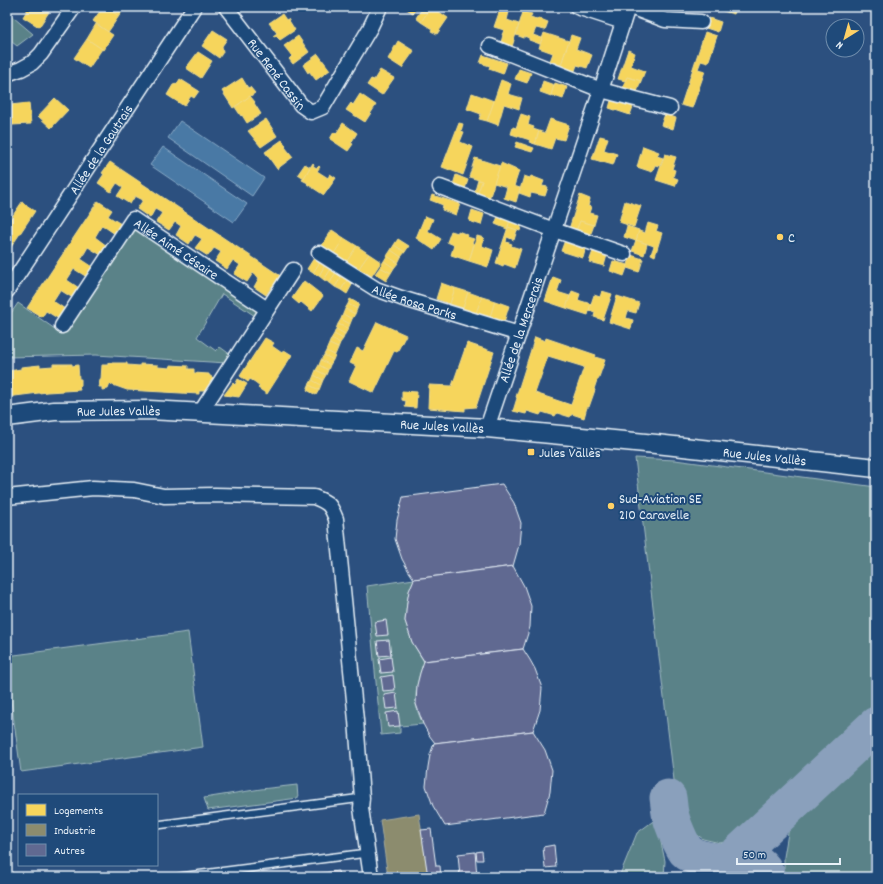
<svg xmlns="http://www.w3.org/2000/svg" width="883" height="884" font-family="Dekko,sans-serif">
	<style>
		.green { fill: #5a8288; stroke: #a1bac0 }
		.water { fill: #4879a5; stroke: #88a9c6 }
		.homes { fill: #f6d55c; stroke: #f2dd8b; fill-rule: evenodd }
		.industry { fill: #8c8c6e; stroke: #a8aa97 }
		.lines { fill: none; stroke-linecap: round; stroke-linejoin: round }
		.taxiway { stroke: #8aa0bc; stroke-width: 37 }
		.building { fill: #606991; stroke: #e8f1f8 }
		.service-casing { stroke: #e8f1f8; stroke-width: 10 }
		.minor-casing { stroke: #e8f1f8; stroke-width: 17 }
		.tertiary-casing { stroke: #e8f1f8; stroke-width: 21 }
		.service { stroke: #1f4a7a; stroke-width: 7 }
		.minor { stroke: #1f4a7a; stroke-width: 14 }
		.tertiary { stroke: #1f4a7a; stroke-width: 18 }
		.poi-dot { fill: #ffd166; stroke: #1f4a7a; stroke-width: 1.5 }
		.labels { text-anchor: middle; stroke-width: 4; stroke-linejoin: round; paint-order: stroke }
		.street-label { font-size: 14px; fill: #e8f1f8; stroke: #1f4a7a }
		.poi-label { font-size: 14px; fill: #e8f1f8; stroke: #1f4a7a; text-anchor: start }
	</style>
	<rect width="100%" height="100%" fill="#2c507f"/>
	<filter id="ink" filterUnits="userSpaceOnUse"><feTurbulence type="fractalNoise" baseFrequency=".025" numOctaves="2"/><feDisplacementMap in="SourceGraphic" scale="8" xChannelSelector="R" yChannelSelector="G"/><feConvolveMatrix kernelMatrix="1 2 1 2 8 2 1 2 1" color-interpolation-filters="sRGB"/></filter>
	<g filter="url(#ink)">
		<g class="green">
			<path d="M 7,12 L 33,34 L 17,46 L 7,38 Z"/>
			<path d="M 136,226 L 260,309 L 255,316 L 222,294 L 197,337 L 216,351 L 220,347 L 231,355 L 227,363 L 96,355 L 7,357 L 7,319 L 18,303 L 62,334 Z"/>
			<path d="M 635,458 L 675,460 L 876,487 L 876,711 L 736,839 L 720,843 L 703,839 L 693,832 L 684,820 L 677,805 Z"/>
			<path d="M 414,579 L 409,591 L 407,602 L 405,621 L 412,642 L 424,662 C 419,675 415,689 416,703 C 416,709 420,717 423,724 L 400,726 L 400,733 L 381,735 L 367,586 Z"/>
			<path d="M 188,632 L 203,747 L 21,772 L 7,672 L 7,656 Z"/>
			<path d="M 876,743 L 876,877 L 784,877 L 784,857 L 790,821 Z"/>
			<path d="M 297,785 L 298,798 L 208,810 L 204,798 L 261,789 Z"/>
			<path d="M 656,819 L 665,861 L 664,877 L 619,877 L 637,833 Z"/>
		</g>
		<g class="water">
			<path d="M 180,121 L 264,178 L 252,196 L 168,138 Z"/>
			<path d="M 163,147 L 247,204 L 234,222 L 150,165 Z"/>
		</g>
		<g class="homes">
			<path d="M 29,7 L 42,7 L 49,12 L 39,27 L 23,17 Z"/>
			<path d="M 103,7 L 105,7 L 119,16 L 108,32 L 93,21 Z"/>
			<path d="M 105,7 L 125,7 L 119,16 Z"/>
			<path d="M 405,7 L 417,7 L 413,13 L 405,8 Z"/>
			<path d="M 423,7 L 431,7 L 421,22 L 416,18 Z"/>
			<path d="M 431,7 L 432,7 L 448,18 L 437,34 L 431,31 L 432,29 L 421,22 Z"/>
			<path d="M 501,7 L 510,8 L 507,20 L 519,24 L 511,50 L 500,46 L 503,35 L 502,35 L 504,30 L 494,27 Z"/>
			<path d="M 725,7 L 737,7 L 734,14 L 723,11 Z"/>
			<path d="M 523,12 L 532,14 L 530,18 L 537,20 L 538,18 L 548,22 L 545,30 L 536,28 L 533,35 L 542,38 L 540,44 L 529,40 L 529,38 L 524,36 L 524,38 L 516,35 Z"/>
			<path d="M 282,14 L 286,20 L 288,19 L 295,30 L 280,40 L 276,36 L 274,37 L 273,36 L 277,33 L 269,23 Z"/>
			<path d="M 709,18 L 721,22 L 718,32 L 706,28 Z"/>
			<path d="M 96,24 L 113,35 L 103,50 L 87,39 Z"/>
			<path d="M 213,30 L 227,39 L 222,46 L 223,52 L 219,58 L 202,46 Z"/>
			<path d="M 705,32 L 717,36 L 708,63 L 701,61 L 698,69 L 705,71 L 692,108 L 681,105 Z"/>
			<path d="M 544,33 L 569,41 L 560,67 L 549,64 L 553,53 L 539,48 Z"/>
			<path d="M 571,35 L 580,38 L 576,49 L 592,55 L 587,68 L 577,65 L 573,76 L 559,71 Z"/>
			<path d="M 298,36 L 309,52 L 293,64 L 289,59 L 292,56 L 284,46 Z"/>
			<path d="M 87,39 L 102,49 L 89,68 L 74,58 Z"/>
			<path d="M 398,41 L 414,51 L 402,68 L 388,59 Z"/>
			<path d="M 628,50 L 635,53 L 631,66 L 645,71 L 641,81 L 627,77 L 625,81 L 618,79 Z"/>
			<path d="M 198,52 L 212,61 L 201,78 L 186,68 Z"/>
			<path d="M 318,54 L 330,70 L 316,80 L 309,71 L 308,73 L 303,65 Z"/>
			<path d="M 483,55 L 507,63 L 503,74 L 489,69 L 490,66 L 480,63 Z"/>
			<path d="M 519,69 L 531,73 L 527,83 L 515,79 Z"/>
			<path d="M 380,70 L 394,78 L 382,95 L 367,85 L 371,79 L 374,80 Z"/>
			<path d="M 627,77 L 641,81 L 637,92 L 623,87 Z"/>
			<path d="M 242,78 L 248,88 L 250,87 L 255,93 L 233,108 L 222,91 Z"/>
			<path d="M 180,79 L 199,91 L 194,98 L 191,96 L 184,106 L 167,95 L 173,85 L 177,84 Z"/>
			<path d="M 501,80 L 511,84 L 508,94 L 522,98 L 519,109 L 504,104 L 498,125 L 487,121 Z"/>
			<path d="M 543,81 L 554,85 L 551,96 L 540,92 Z"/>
			<path d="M 555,83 L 567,87 L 563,99 L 551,95 Z"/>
			<path d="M 472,93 L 494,101 L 487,121 L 479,119 L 481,114 L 467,109 Z"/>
			<path d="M 360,94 L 376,105 L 365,122 L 346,110 L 351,103 L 353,105 Z"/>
			<path d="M 250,96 L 255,102 L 254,103 L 261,114 L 247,123 L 242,115 L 241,116 L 235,107 Z"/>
			<path d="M 612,97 L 634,104 L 630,115 L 609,108 Z"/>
			<path d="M 55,98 L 68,110 L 51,128 L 38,116 Z"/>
			<path d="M 29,103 L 31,124 L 12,125 L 10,105 Z"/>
			<path d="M 7,105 L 10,105 L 12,125 L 7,126 Z"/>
			<path d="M 521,114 L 530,117 L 528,125 L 534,127 L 533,129 L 539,131 L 535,144 L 529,142 L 530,140 L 511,134 L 513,127 L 516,128 Z"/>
			<path d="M 665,114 L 676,118 L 673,129 L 661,125 Z"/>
			<path d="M 266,119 L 277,136 L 261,147 L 248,131 Z"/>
			<path d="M 550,119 L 569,125 L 564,140 L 555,138 L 551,149 L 535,144 L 539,131 L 545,133 Z"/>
			<path d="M 343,123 L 357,133 L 351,143 L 353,144 L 348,151 L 330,139 L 334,132 L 336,134 Z"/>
			<path d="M 459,123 L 463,124 L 461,131 L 464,132 L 460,142 L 473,147 L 463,175 L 442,167 Z"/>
			<path d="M 600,136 L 608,138 L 604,150 L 617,154 L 613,165 L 592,159 Z"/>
			<path d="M 282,140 L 286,146 L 285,147 L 293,157 L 277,169 L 265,152 Z"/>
			<path d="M 517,142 L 534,148 L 532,152 L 515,147 Z"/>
			<path d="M 643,146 L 659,152 L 657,156 L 663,158 L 660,166 L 655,165 L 652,172 L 637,167 Z"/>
			<path d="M 665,154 L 676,157 L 672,169 L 675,170 L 673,177 L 678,179 L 675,186 L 656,180 Z"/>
			<path d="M 475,158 L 500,166 L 489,199 L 477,195 L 482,181 L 469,177 Z"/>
			<path d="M 110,162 L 282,277 L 275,288 L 272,286 L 266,295 L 254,287 L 259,278 L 253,273 L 247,282 L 234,274 L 240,265 L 233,260 L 227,269 L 215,261 L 221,252 L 214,248 L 208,256 L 195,248 L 202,239 L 195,235 L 189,244 L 176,235 L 181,226 L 175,222 L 169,230 L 156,222 L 162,213 L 155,209 L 150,218 L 137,209 L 143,200 L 135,196 L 130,204 L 117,196 L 123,187 L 117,183 L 111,192 L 98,183 L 104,174 L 102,173 Z"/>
			<path d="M 313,163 L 314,164 L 313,166 L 317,168 L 319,166 L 320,167 L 317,171 L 328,178 L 330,174 L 336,178 L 324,195 L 307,184 L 308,183 L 302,180 Z"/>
			<path d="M 501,163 L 519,171 L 514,186 L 520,188 L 516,202 L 504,198 L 507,187 L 494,183 Z"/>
			<path d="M 305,164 L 310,167 L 304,178 L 298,174 Z"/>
			<path d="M 456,175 L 468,180 L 464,192 L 452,188 Z"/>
			<path d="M 524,176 L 530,178 L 531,176 L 544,181 L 542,186 L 548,187 L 545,196 L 531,193 L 530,197 L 519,193 Z"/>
			<path d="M 478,180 L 482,181 L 477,195 L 474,194 Z"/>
			<path d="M 432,195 L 460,204 L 456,215 L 442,210 L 443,205 L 430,200 Z"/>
			<path d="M 580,195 L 590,199 L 588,206 L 591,207 L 589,213 L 597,215 L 594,225 L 580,221 L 576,231 L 569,229 Z"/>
			<path d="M 98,201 L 112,210 L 108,216 L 121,224 L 115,234 L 102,225 L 95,237 L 107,246 L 101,255 L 88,247 L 81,259 L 93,267 L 87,277 L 74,269 L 67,280 L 79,288 L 73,298 L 60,290 L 53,301 L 65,309 L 59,319 L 46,311 L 42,317 L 27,308 Z"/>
			<path d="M 625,201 L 641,206 L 634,227 L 619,222 Z"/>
			<path d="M 22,202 L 35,211 L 7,253 L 7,224 Z"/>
			<path d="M 472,210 L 484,214 L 481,225 L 469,221 Z"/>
			<path d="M 499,214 L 511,218 L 507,229 L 495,224 Z"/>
			<path d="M 425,216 L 433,219 L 428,231 L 441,239 L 434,250 L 416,238 Z"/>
			<path d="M 511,216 L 523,220 L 520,231 L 508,227 Z"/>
			<path d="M 580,221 L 594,225 L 590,236 L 576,231 Z"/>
			<path d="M 648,223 L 658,226 L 656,231 L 662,233 L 655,256 L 651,254 L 654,246 L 636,240 L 639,231 L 645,233 Z"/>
			<path d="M 627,226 L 639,230 L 636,241 L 624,237 Z"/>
			<path d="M 508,227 L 517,230 L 514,240 L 507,237 L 506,242 L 512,244 L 511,246 L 521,249 L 515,268 L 504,264 L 503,266 L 496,263 Z"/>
			<path d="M 332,230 L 344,238 L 335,254 L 329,250 L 328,252 L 321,247 Z"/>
			<path d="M 451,231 L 458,233 L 458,231 L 468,235 L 467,237 L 474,239 L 472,243 L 474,244 L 469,261 L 451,255 L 454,245 L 447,242 Z"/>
			<path d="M 477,236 L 484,238 L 482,246 L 493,250 L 488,267 L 469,261 Z"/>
			<path d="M 344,238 L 357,246 L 347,261 L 341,258 L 340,260 L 333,255 Z"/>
			<path d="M 398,239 L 409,246 L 405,252 L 394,245 Z"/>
			<path d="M 565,240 L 586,247 L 583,258 L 561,251 Z"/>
			<path d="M 636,240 L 647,244 L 644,255 L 632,251 Z"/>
			<path d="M 394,245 L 405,252 L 401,257 L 391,250 Z"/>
			<path d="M 357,246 L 369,254 L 357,271 L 351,267 L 352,265 L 347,261 Z"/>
			<path d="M 391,250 L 401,257 L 398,263 L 387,256 Z"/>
			<path d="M 593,251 L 607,255 L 604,266 L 589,262 Z"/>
			<path d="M 369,254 L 381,262 L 371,277 L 365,274 L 364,275 L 357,271 Z"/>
			<path d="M 631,255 L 643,259 L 639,272 L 627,268 Z"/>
			<path d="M 387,256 L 398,263 L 394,268 L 384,261 Z"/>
			<path d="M 314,258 L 320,262 L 313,273 L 307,269 Z"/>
			<path d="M 384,261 L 394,268 L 391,273 L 380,267 Z"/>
			<path d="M 613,261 L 628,265 L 624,276 L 610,271 Z"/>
			<path d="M 320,262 L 325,265 L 319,276 L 313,273 Z"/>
			<path d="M 325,265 L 331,269 L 324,280 L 319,276 Z"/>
			<path d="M 380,267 L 391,273 L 386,281 L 375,274 Z"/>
			<path d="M 331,269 L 336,272 L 330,283 L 324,280 Z"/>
			<path d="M 336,272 L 342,276 L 335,287 L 330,283 Z"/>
			<path d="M 342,276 L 348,279 L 341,290 L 335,287 Z"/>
			<path d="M 553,277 L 561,280 L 557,292 L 570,296 L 566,308 L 545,301 Z"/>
			<path d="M 348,279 L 353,283 L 347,294 L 341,290 Z"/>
			<path d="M 304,281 L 323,296 L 312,311 L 301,302 L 299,304 L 292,298 Z"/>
			<path d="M 441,283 L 455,288 L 450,304 L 436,299 Z"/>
			<path d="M 455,288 L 468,292 L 463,308 L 450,304 Z"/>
			<path d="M 572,291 L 580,294 L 578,300 L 591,304 L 588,315 L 566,308 Z"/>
			<path d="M 602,291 L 612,294 L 603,320 L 594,317 L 595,312 L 589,310 L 594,295 L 600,297 Z"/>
			<path d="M 468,292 L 482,297 L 476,313 L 463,308 Z"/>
			<path d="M 617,296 L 639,303 L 636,313 L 628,311 L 626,318 L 633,320 L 631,329 L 609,322 Z"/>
			<path d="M 482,297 L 495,301 L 490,317 L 476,313 Z"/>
			<path d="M 350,299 L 359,304 L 357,309 L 348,304 Z"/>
			<path d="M 495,301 L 509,306 L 504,322 L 490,317 Z"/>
			<path d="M 348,304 L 357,309 L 355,314 L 345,309 Z"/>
			<path d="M 345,309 L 355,314 L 352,319 L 343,314 Z"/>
			<path d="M 343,314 L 352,319 L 350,324 L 341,319 Z"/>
			<path d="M 341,319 L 350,324 L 348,329 L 338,324 Z"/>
			<path d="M 377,322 L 406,335 L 397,352 L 394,351 L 374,393 L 349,381 L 356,366 L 350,363 L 357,348 L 363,351 Z"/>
			<path d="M 338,324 L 348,329 L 345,334 L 336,329 Z"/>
			<path d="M 336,329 L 345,334 L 343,339 L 334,334 Z"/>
			<path d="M 334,334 L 343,339 L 340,343 L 331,339 Z"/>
			<path d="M 535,337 L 545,341 L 546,338 L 596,355 L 595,357 L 605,360 L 598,380 L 597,380 L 594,389 L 595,390 L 589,407 L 587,407 L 584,418 L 572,414 L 570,417 L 557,413 L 555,416 L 542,412 L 540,415 L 527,411 L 526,414 L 513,411 L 517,398 L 516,397 ZM 548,356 L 584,367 L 571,405 L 535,393 Z"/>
			<path d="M 265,338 L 274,343 L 272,346 L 282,353 L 284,350 L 292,355 L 267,394 L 258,388 L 260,386 L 255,382 L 250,379 L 248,382 L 240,376 Z"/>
			<path d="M 331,339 L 340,343 L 338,348 L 329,344 Z"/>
			<path d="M 467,343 L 494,352 L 476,407 L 465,408 L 465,411 L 428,408 L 429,385 L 452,386 Z"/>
			<path d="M 329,344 L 338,348 L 335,355 L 326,351 Z"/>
			<path d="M 326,351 L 335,355 L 333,360 L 324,355 Z"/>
			<path d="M 324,355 L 333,360 L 330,365 L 321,360 Z"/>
			<path d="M 321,360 L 330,365 L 328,370 L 319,365 Z"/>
			<path d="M 108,363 L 127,363 L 127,365 L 140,366 L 140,364 L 158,365 L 158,367 L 170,368 L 170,365 L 188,366 L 188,369 L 194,369 L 194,373 L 209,374 L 209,375 L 216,380 L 208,391 L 199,391 L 199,394 L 127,390 L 110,384 L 108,389 L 102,390 L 102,387 L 99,387 L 100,379 L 101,379 L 102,365 L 108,365 Z"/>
			<path d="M 53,364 L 72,364 L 72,366 L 78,365 L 79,379 L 81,379 L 81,386 L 79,387 L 80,390 L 47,392 L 7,397 L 7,369 L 9,369 L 9,371 L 21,369 L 21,367 L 40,365 L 40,367 L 53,366 Z"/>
			<path d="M 319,365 L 328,370 L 326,375 L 316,370 Z"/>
			<path d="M 316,370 L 326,375 L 323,380 L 314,375 Z"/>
			<path d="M 314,375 L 323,380 L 321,385 L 312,380 Z"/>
			<path d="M 238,379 L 247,384 L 239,397 L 224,395 L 233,383 L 235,385 Z"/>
			<path d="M 312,380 L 321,385 L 319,390 L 309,385 Z"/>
			<path d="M 309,385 L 319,390 L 316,395 L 307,390 Z"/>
			<path d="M 402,391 L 417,392 L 416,408 L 405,407 L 406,401 L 402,400 Z"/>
		</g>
		<path class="industry" d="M 419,814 L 428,877 L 388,877 L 380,820 Z"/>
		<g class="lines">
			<g class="taxiway">
				<path d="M 668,798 C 669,804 669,811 671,817 C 673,825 681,844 686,851 C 694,860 719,862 730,861 C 734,861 738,859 742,859 C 755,858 763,866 768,877"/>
				<path d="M 713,877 L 876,725"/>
			</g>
		</g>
		<g class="building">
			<path d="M 502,484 L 514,503 L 521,523 L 519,545 L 513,566 L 414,579 L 408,570 L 402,559 L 395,539 L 397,520 L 403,497 Z"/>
			<path d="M 513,566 L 524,586 L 531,606 L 530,627 L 523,649 L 424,661 L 412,642 L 405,621 L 407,602 L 409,591 L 414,579 Z"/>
			<path d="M 386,620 L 388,635 L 377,636 L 375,622 Z"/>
			<path d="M 389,640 L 391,655 L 379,656 L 377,641 Z"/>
			<path d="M 523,649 L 530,660 L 535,669 L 542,688 L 540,710 L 533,731 L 435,743 L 429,735 L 423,724 L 416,704 L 417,685 L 420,673 L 424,661 Z"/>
			<path d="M 391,657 L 393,672 L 381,673 L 379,659 Z"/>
			<path d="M 393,675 L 395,690 L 383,691 L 381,677 Z"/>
			<path d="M 396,693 L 398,708 L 386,709 L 384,695 Z"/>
			<path d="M 398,711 L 400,726 L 388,727 L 386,713 Z"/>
			<path d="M 533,731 L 545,750 L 552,770 L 550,792 L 544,813 L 445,826 L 433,806 L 426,786 L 428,767 L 430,755 L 434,743 Z"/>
			<path d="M 431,829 L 436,866 L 440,866 L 441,877 L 428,877 L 421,830 Z"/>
			<path d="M 554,845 L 556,867 L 545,868 L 543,847 Z"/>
			<path d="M 482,851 L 483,860 L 477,860 L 476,852 Z"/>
			<path d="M 475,852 L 477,877 L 460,877 L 458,854 Z"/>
			<path d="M 338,871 L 339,877 L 292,877 Z"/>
		</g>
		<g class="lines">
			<defs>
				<g id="service">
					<path d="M 157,825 L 362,798"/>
					<path d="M 180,877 L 367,853"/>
				</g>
				<g id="minor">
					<path id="s1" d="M 226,7 L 301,105 L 311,112 L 323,107 L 370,28 L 380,7"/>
					<path d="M 577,7 L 623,22"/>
					<path d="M 630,7 L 665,20 L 701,22"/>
					<path d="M 490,46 L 601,90 L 670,108"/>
					<path d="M 7,74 L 21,69 L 32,63 L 41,54 L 74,7"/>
					<path d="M 440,187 L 554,230 L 624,254"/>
					<path id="s2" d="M 319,253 L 376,289 L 401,298 L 519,334"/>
					<path id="s3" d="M 7,291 L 194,7"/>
					<path id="s4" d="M 62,326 L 133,219 L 219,277 L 267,309"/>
					<path d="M 200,413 L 293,270"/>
					<path id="s5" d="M 487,428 L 601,90 L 628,7"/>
					<path d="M 7,497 L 93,488 L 134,490 L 164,496 L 215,495 L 314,497 C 329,503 330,504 336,519 L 356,720 L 362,798 L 361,808 L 371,877"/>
				</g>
				<g id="tertiary">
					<path id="s6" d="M 7,417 L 54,411 L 149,410 L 487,428 L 656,444 L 876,468"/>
				</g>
			</defs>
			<use href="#service" class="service-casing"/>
			<use href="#minor" class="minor-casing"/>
			<use href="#tertiary" class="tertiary-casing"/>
			<use href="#service" class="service"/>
			<use href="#minor" class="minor"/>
			<use href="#tertiary" class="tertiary"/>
		</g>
	</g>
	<g class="poi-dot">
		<circle cx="780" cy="237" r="4"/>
		<rect x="527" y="448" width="8" height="8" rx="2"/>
		<circle cx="611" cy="506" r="4"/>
	</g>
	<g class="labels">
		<g class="street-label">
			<text dy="5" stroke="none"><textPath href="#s1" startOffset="84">Rue René Cassin</textPath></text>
			<text dy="5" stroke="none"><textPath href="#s3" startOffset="170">Allée de la Gautrais</textPath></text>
			<text dy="5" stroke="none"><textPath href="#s4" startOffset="181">Allée Aimé Césaire</textPath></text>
			<text dy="5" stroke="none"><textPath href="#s2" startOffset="108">Allée Rosa Parks</textPath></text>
			<text dy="5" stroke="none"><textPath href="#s5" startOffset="104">Allée de la Mercerais</textPath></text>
			<text dy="5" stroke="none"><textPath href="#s6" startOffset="112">Rue Jules Vallès</textPath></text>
			<text dy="5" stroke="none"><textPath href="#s6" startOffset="436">Rue Jules Vallès</textPath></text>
			<text dy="5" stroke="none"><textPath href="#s6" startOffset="760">Rue Jules Vallès</textPath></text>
		</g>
		<g class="poi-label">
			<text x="788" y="242">C</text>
			<text x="539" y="457">Jules Vallès</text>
			<text x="619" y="503">Sud-Aviation SE<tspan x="619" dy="16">210 Caravelle</tspan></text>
		</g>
	</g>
	<rect width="883" height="884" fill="none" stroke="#1f4a7a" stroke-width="24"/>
	<rect x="12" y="12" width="859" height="860" fill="none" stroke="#e8f1f8" stroke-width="1.5" filter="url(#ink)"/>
	<rect x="18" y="794" width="140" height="72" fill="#1f4a7a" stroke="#6f8dac"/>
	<rect x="26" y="804" width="20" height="12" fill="#f6d55c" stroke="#6f8dac"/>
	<text x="54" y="814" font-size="12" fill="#e8f1f8">Logements</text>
	<rect x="26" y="824" width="20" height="12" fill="#8c8c6e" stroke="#6f8dac"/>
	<text x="54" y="834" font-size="12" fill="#e8f1f8">Industrie</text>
	<rect x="26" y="844" width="20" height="12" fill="#606991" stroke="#6f8dac"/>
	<text x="54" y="854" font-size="12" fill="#e8f1f8">Autres</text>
	<g transform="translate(845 38) rotate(217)"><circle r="19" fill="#1f4a7a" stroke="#6f8dac"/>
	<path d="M0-3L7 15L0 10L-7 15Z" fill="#ffd166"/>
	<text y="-6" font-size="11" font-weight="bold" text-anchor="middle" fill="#e8f1f8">N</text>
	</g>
	<path d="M737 858v6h103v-6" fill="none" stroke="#e8f1f8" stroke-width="2"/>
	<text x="743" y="858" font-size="12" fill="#e8f1f8" stroke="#1f4a7a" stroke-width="3" paint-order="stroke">50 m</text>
</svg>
